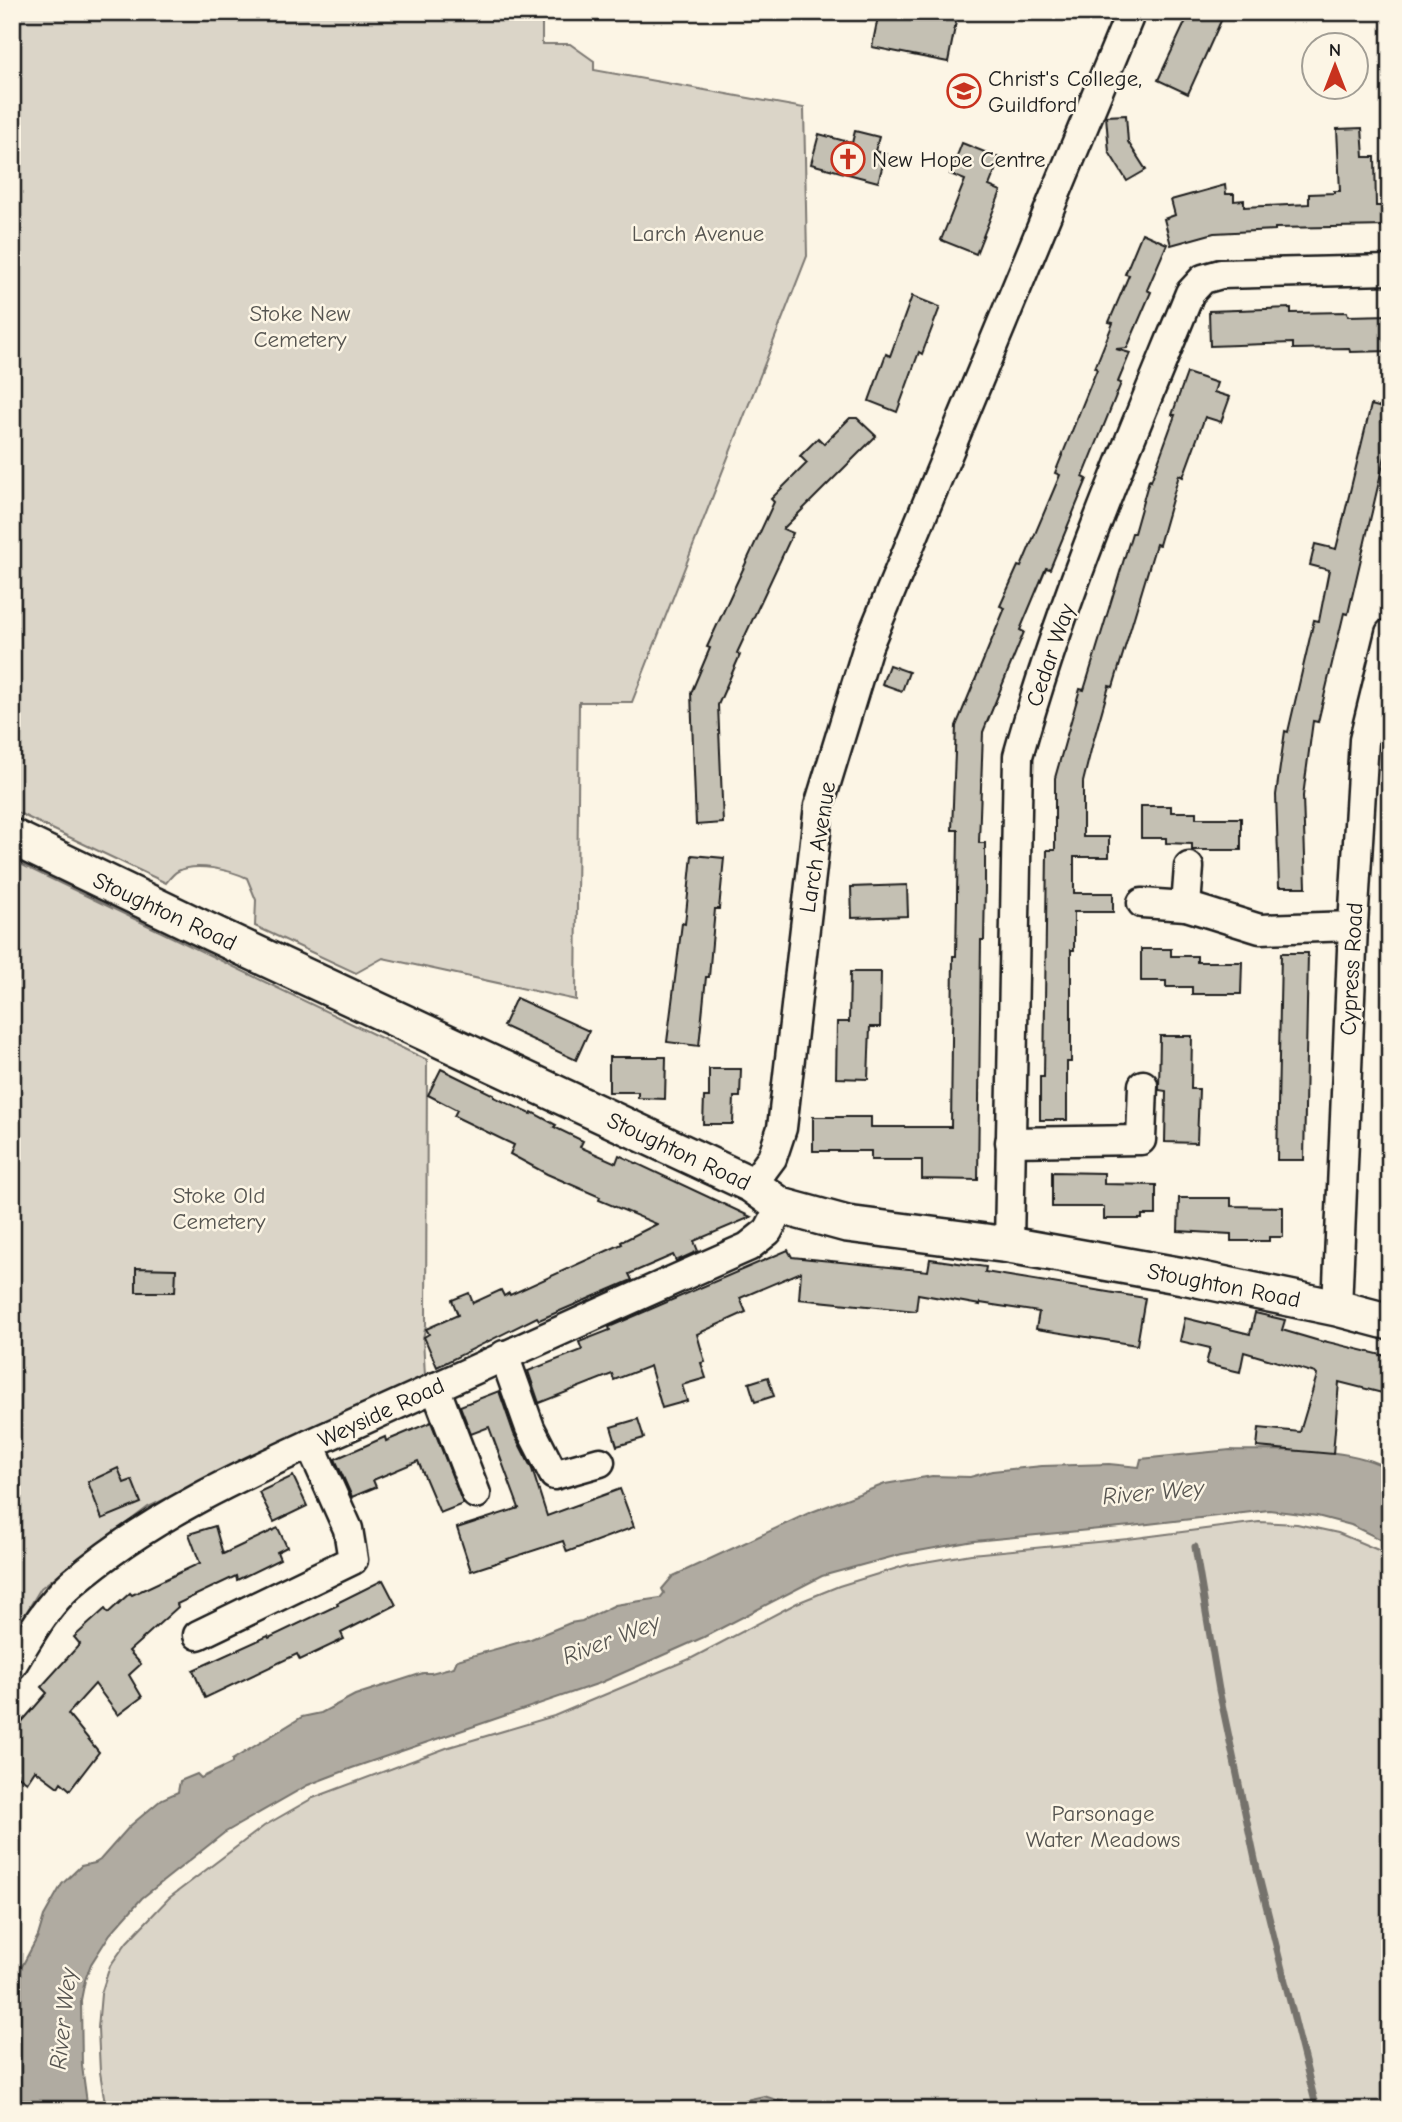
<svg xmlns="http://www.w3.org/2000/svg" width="1402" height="2122" font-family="'Comic Neue',sans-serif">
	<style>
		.green { fill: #dbd5c8; stroke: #7c7872; stroke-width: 2 }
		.water { fill: #b0aba1; stroke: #75726c; stroke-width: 2 }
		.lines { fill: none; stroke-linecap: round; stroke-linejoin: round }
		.stream { stroke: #75726c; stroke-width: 7 }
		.building { fill: #c4c0b3; stroke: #1c1c1c; stroke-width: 2 }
		.minor-casing { stroke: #1c1c1c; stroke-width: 33 }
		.tertiary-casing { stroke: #1c1c1c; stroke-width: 40 }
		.minor { stroke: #fcf5e5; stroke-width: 28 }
		.tertiary { stroke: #fcf5e5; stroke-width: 35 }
		.labels { text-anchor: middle; stroke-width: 5; stroke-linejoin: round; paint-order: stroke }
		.poi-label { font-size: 23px; fill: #1c1c1c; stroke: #fcf5e5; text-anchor: start }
		.park-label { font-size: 23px; fill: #555450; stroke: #fcf5e5 }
		.street-label { font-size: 23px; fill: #1c1c1c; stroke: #fcf5e5 }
		.water-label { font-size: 24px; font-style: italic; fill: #575551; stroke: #fcf5e5 }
	</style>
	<rect width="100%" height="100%" fill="#fcf5e5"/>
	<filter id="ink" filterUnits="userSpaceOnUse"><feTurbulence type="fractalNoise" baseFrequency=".0143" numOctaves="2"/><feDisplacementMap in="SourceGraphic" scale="14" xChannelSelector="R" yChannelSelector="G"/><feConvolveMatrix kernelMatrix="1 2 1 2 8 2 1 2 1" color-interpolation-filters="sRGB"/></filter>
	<g filter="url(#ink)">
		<g class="green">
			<path d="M 12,12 L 542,12 L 542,44 L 570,44 L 594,61 L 594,70 L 804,108 L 807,256 L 632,702 L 579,702 L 576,1000 L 383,958 L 356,973 L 255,926 L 256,900 L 247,878 C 230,870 196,862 178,871 C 174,873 169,879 166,883 L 12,810 Z"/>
			<path d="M 12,860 L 427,1060 L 426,1325 L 423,1338 L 425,1376 L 148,1507 L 41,1588 L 12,1636 Z"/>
			<path d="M 1259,1522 L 1297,1524 L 1338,1533 L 1390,1555 L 1390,2110 L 106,2110 L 100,2072 L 98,2028 L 101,1994 L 110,1966 L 127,1942 L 169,1898 L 264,1826 L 313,1798 L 449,1747 L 554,1716 L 692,1658 L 797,1603 L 839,1586 L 907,1565 L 971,1554 L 1128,1539 Z"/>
		</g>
		<g class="water">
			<path d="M 1230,1450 C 1277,1452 1349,1444 1390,1470 L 1390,1544 L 1351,1525 L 1317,1516 L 1269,1510 L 1131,1526 L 974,1541 L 902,1554 L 822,1576 L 704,1637 L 600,1683 L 352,1768 L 308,1785 L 224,1833 L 142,1898 L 110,1934 L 91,1964 L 85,1980 L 81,2000 L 82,2066 L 88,2110 L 20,2110 L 17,2105 L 18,2042 L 12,1996 L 20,1970 L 38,1936 L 44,1916 L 62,1884 L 81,1866 L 95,1863 L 100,1860 L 130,1826 L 162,1799 L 178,1792 L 180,1781 L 197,1774 L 201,1778 L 232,1763 L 232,1760 L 302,1717 L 321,1713 L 355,1695 L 423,1673 L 431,1673 L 454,1667 L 457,1660 L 531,1639 L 570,1623 L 582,1621 L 615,1605 L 660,1598 L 664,1593 L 662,1589 L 673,1576 L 809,1513 L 885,1484 L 932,1476 L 970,1477 L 992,1471 L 1042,1466 L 1109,1464 L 1139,1467 L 1141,1459 Z"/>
			<path d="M 764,2096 L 783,2102 L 787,2110 L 730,2110 L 746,2100 Z"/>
		</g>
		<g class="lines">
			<path class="stream" d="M 1195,1547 L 1219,1690 L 1257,1869 L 1317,2110"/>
		</g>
		<g class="building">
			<path d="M 879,12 L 958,12 L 948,62 L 872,47 Z"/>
			<path d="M 1190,12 L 1225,12 L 1188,94 L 1158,80 Z"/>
			<path d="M 1126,115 L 1128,142 L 1146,170 L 1127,181 L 1109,152 L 1106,116 Z"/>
			<path d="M 1362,128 L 1364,157 L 1375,157 L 1376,206 L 1390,206 L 1390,226 L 1275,228 L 1275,230 L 1214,233 L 1171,245 L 1164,219 L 1175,215 L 1171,200 L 1225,185 L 1226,194 L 1234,194 L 1234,201 L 1244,200 L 1244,207 L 1309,204 L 1309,194 L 1334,193 L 1334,191 L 1340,191 L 1337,129 Z"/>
			<path d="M 855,131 L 879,137 L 875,151 L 886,154 L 878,182 L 811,164 L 819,134 L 852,143 Z"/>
			<path d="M 962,143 L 1000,158 L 989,186 L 1001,191 L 976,254 L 941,240 L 965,180 L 950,174 Z"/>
			<path d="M 1142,233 L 1167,244 L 1147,290 L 1151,292 L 1127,348 L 1116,349 L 1130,353 L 1118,382 L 1121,383 L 1083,477 L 1087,479 L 1050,569 L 1046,568 L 1020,630 L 1024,632 L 983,732 L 979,843 L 985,843 L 985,886 L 984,940 L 981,940 L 978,1180 L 922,1179 L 922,1160 L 871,1160 L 871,1151 L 813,1151 L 813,1117 L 871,1117 L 871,1127 L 951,1127 L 953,956 L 956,956 L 957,897 L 958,830 L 952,830 L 956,726 L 1005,608 L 1000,606 L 1018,566 L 1021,567 L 1060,475 L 1055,473 L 1097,369 L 1095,368 L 1113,323 L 1109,322 L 1129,275 L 1125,274 Z"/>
			<path d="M 912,296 L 940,307 L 922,354 L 919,352 L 897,412 L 869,401 L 886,354 L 890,356 Z"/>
			<path d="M 1291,308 L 1291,313 L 1347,312 L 1348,316 L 1390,315 L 1390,351 L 1350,352 L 1349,348 L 1293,349 L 1293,343 L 1210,346 L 1209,311 Z"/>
			<path d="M 1187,373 L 1217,383 L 1214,392 L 1230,397 L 1221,422 L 1205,417 L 1183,477 L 1179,475 L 1159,545 L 1156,544 L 1113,687 L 1109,686 L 1092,746 L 1083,782 L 1083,837 L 1109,837 L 1109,857 L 1074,857 L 1074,893 L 1113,893 L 1113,912 L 1074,912 L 1074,950 L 1071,950 L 1071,1062 L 1067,1062 L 1067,1120 L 1040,1120 L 1040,1077 L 1044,1077 L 1047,850 L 1055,850 L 1055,778 L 1080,689 L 1084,690 L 1132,533 L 1134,533 L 1149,480 L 1151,481 L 1175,415 L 1172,415 Z"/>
			<path d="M 1371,405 L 1390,410 L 1390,453 L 1386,452 L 1348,614 L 1344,613 L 1318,722 L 1313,721 L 1303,796 L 1306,887 L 1279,887 L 1276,795 L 1285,731 L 1288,732 L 1314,620 L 1319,621 L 1329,570 L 1310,565 L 1315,544 L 1336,549 Z"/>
			<path d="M 850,418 L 857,418 L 876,436 L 783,529 L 793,533 L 737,653 L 740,655 L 718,705 L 723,823 L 696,825 L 691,693 L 710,648 L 707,647 L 774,502 L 771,499 L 807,463 L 800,456 L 818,438 L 824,444 Z"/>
			<path d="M 889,665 L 909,672 L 902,691 L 882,684 Z"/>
			<path d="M 1141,806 L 1171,806 L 1171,812 L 1196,812 L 1196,818 L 1241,818 L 1241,850 L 1192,850 L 1192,844 L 1166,843 L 1166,838 L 1141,838 Z"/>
			<path d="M 692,855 L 724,858 L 719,909 L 715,909 L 709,977 L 706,977 L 699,1046 L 667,1042 L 682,923 L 685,924 Z"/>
			<path d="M 907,885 L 908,916 L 852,918 L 851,887 Z"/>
			<path d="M 1141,949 L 1171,949 L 1171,956 L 1197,956 L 1197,962 L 1242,962 L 1241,994 L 1192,994 L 1192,987 L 1166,987 L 1166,981 L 1141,981 Z"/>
			<path d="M 1281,953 L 1308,953 L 1304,1160 L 1277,1160 Z"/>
			<path d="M 850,972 L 881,972 L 880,1027 L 870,1027 L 868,1079 L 836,1078 L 837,1022 L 849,1022 Z"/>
			<path d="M 516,998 L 589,1031 L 576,1060 L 503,1026 Z"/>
			<path d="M 1160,1036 L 1192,1036 L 1191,1089 L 1199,1089 L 1197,1143 L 1165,1142 L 1166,1091 L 1159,1090 Z"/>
			<path d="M 609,1057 L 666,1057 L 665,1099 L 638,1098 L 638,1092 L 609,1092 Z"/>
			<path d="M 441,1069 L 494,1095 L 494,1097 L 531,1114 L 532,1112 L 556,1125 L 554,1127 L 583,1141 L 580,1147 L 616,1163 L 619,1155 L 751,1217 L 694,1241 L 698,1251 L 676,1261 L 673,1255 L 657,1262 L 629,1274 L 632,1280 L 539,1320 L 537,1317 L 437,1367 L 424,1337 L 429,1334 L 426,1329 L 458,1315 L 452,1300 L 469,1293 L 473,1303 L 501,1290 L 504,1296 L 509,1293 L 510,1295 L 622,1244 L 621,1242 L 657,1224 L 599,1200 L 600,1197 L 547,1174 L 510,1154 L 514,1145 L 454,1116 L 457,1110 L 428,1095 Z"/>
			<path d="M 709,1069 L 741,1069 L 740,1097 L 734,1097 L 733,1124 L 703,1124 L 704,1097 L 709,1097 Z"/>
			<path d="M 1052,1172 L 1104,1173 L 1104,1184 L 1156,1185 L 1156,1215 L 1142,1215 L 1142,1219 L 1104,1219 L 1104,1207 L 1052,1207 Z"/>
			<path d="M 1179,1198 L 1231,1198 L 1231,1206 L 1283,1207 L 1283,1237 L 1269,1237 L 1269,1241 L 1231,1241 L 1231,1234 L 1178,1231 Z"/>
			<path d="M 788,1250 L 792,1257 L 928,1271 L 930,1259 L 986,1267 L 985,1272 L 1145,1298 L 1137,1345 L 1036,1329 L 1039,1312 L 980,1303 L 980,1305 L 918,1294 L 916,1311 L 799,1299 L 801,1272 L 740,1298 L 746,1312 L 697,1334 L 705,1362 L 701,1363 L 706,1378 L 682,1385 L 687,1401 L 662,1408 L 650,1366 L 614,1380 L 612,1374 L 539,1403 L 528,1371 L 582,1350 L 579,1342 L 610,1330 L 609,1327 Z"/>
			<path d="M 136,1268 L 176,1269 L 175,1292 L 136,1292 Z"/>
			<path d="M 1255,1313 L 1285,1320 L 1282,1330 L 1323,1342 L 1324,1341 L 1390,1357 L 1390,1395 L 1339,1382 L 1333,1454 L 1257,1447 L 1259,1428 L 1300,1432 L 1317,1375 L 1315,1373 L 1244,1352 L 1240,1372 L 1206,1364 L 1210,1348 L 1180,1341 L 1185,1318 L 1250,1334 Z"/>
			<path d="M 768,1377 L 774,1396 L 755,1402 L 749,1383 Z"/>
			<path d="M 499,1391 L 514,1434 L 532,1469 L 547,1516 L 620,1489 L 634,1527 L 567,1552 L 563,1541 L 471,1571 L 457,1528 L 519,1508 L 489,1427 L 471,1434 L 460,1406 Z"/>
			<path d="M 638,1419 L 644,1438 L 617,1446 L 611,1427 Z"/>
			<path d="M 431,1422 L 463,1504 L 440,1513 L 418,1461 L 373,1480 L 376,1487 L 352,1497 L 335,1459 L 385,1437 L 386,1441 Z"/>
			<path d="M 118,1468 L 124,1483 L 132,1480 L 141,1503 L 102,1519 L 88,1482 Z"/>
			<path d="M 293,1476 L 307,1506 L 274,1522 L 259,1492 Z"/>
			<path d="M 215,1526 L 223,1554 L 278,1528 L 287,1547 L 277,1552 L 280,1559 L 237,1580 L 236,1576 L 177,1604 L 178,1607 L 129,1651 L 141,1664 L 129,1675 L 142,1697 L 118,1715 L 95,1684 L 68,1714 L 99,1752 L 70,1790 L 61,1782 L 58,1787 L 35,1770 L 27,1782 L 12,1772 L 12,1733 L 47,1693 L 41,1687 L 80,1644 L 74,1637 L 105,1609 L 108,1613 L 130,1593 L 132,1595 L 200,1563 L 189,1534 Z"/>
			<path d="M 383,1580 L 396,1605 L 341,1633 L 344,1639 L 300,1660 L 297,1654 L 205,1698 L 193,1670 L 268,1636 L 269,1638 L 338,1605 L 337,1603 Z"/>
		</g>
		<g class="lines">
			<defs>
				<g id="minor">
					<path d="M 1142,903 L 1186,906 L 1260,929 L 1353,926"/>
					<path d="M 1186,906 L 1189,867"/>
					<path d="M 1010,1142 L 1141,1140 L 1143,1085"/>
					<path d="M 752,1185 L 772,1158 L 782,1128 L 819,806 L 868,646 L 1131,12"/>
					<path d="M 1009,1245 L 1018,756 C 1062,597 1128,445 1190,293 L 1203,279 L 1221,274 L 1390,270"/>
					<path d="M 1337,1308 L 1353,926 L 1364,740 L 1390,633"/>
					<path d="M 504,1355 L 530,1428 L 554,1475 L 600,1462"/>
					<path d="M 435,1387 L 476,1494"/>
					<path d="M 198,1635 L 353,1560 L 348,1529 L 310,1444"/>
					<path d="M 12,1665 C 29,1637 46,1606 71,1584 C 161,1506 274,1461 381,1412 C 503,1357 625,1301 748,1247 L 768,1231 L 781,1206"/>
				</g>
				<path id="tertiary" d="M 12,837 L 212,933 L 752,1185 L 781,1206 L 847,1224 L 1009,1245 L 1183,1276 L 1337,1308 L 1390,1322"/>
			</defs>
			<use href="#minor" class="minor-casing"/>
			<use href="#tertiary" class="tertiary-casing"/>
			<use href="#minor" class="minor"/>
			<use href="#tertiary" class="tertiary"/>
		</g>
	</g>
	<defs>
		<symbol id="school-ring" viewBox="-11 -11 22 22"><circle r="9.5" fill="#fcf5e5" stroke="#c8321e" stroke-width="1.5"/><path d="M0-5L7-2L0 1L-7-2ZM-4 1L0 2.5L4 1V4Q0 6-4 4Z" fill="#c8321e"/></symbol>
		<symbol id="church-ring" viewBox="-11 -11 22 22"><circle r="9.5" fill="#fcf5e5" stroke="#c8321e" stroke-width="1.5"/><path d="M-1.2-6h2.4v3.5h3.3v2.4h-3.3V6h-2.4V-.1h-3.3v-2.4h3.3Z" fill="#c8321e"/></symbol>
	</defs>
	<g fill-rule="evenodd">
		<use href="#school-ring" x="945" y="72" width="38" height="38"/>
		<use href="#church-ring" x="829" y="140" width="38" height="38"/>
	</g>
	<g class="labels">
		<g class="poi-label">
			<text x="988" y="86">Christ's College,<tspan x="988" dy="26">Guildford</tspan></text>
			<text x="872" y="167">New Hope Centre</text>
		</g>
		<g class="park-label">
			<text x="698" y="241">Larch Avenue</text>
			<text x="300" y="321">Stoke New<tspan x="300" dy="26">Cemetery</tspan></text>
			<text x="219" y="1203">Stoke Old<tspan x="219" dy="26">Cemetery</tspan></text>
			<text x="1103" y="1821">Parsonage<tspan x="1103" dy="26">Water Meadows</tspan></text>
		</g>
		<g class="street-label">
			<text transform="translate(1050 655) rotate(-71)" y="8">Cedar Way</text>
			<text transform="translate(817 847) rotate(-81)" y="8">Larch Avenue</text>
			<text transform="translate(165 911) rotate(25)" y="8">Stoughton Road</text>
			<text transform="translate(1351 969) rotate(-87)" y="8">Cypress Road</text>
			<text transform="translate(679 1151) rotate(25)" y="8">Stoughton Road</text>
			<text transform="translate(1224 1285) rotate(11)" y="8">Stoughton Road</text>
			<text transform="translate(381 1412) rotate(-25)" y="8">Weyside Road</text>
		</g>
		<g class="water-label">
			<text transform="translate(1153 1492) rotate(-5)" y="8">River Wey</text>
			<text transform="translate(611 1639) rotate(-21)" y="8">River Wey</text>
			<text transform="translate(63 2019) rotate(-84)" y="8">River Wey</text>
		</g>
	</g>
	<rect width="1402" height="2122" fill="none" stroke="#fcf5e5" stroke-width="42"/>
	<rect x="21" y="21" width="1360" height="2080" fill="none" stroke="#1c1c1c" stroke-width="2.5" filter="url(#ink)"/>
	<g transform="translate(1335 66)"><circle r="33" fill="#fcf5e5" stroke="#a29e95" stroke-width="2"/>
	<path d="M0-5L12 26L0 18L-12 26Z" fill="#c8321e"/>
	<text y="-10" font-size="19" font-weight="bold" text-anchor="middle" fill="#1c1c1c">N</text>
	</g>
</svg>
